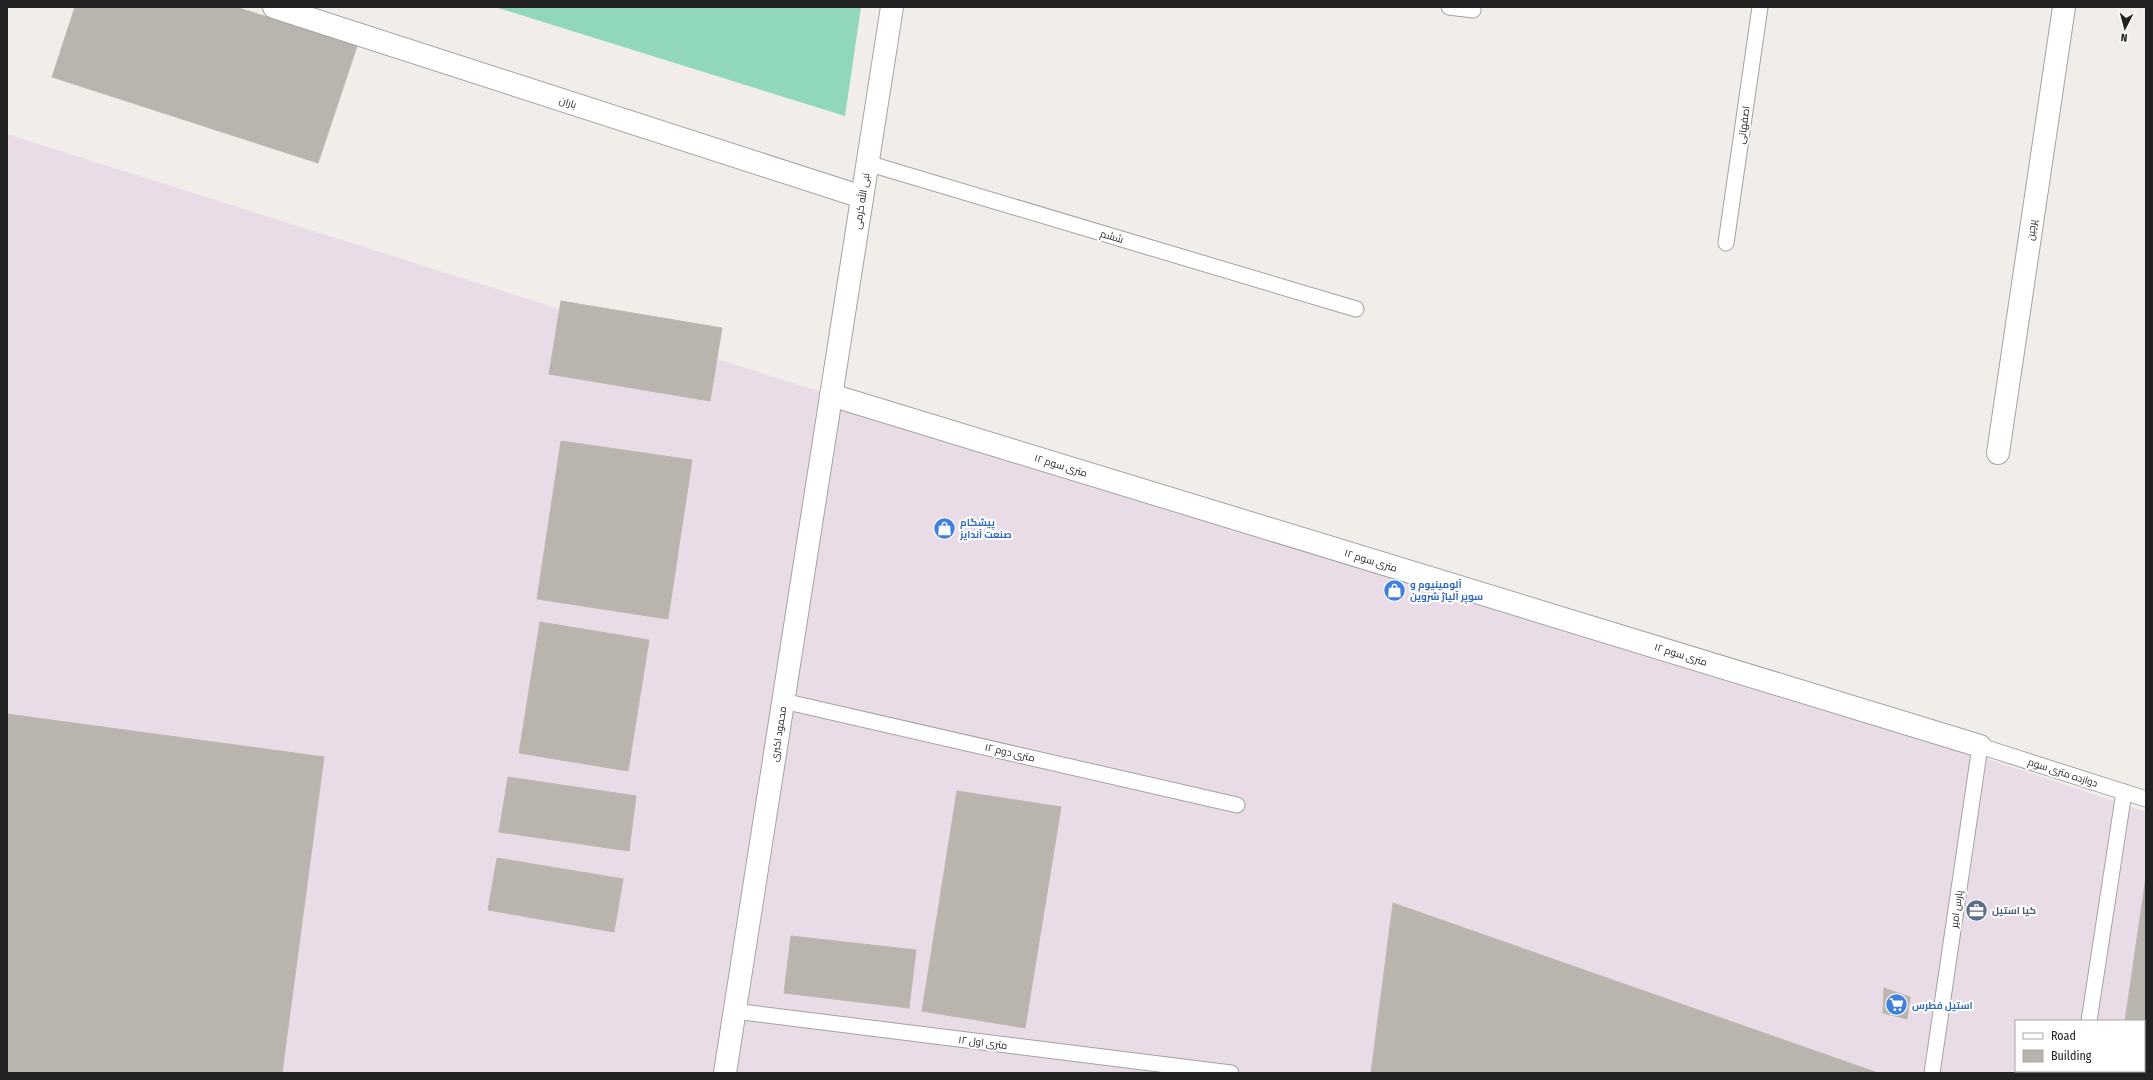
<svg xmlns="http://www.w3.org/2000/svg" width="2153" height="1080" font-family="'Fira Sans Condensed',Cairo,sans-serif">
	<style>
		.industrial { fill: #e9dce7; fill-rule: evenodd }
		.pitch { fill: #90d7bb }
		.building { fill: #bab4af; stroke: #c1b6ad }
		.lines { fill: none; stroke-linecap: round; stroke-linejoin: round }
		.service-casing { stroke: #a3a3a3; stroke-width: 17 }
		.minor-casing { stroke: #a3a3a3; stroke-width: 24 }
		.tertiary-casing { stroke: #a3a3a3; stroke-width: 24 }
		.service { stroke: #fff; stroke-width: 15 }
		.minor { stroke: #fff; stroke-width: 22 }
		.tertiary { stroke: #fff; stroke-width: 22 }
		.labels { text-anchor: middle; stroke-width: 4; stroke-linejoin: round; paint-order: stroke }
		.street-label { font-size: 10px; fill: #222; stroke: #fff }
		.shop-label { font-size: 10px; font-weight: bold; fill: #366cbe; stroke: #fff; text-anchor: start }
		.service-label { font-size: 10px; font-weight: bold; fill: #4e5e75; stroke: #fff; text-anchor: start }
	</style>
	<rect width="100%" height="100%" fill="#f1eeea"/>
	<path class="industrial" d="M 7,134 L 831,395 L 1278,521 L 2146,812 L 2146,1073 L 7,1073 ZM 2016,1021 L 2144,1021 L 2144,1071 L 2016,1071 Z"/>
	<path class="pitch" d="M 495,7 L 861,7 L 845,116 Z"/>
	<g class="building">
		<path d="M 75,7 L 236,7 L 357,46 L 318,163 L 52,77 Z"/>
		<path d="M 561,301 L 722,328 L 710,401 L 549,374 Z"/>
		<path d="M 561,441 L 692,460 L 668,619 L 537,599 Z"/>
		<path d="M 540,622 L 649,640 L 628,771 L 519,753 Z"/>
		<path d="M 7,714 L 324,757 L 282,1073 L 7,1073 Z"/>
		<path d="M 508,777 L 636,796 L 629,851 L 499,832 Z"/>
		<path d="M 957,791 L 1061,807 L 1025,1028 L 922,1011 Z"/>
		<path d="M 497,858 L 623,879 L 614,932 L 488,910 Z"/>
		<path d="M 2146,877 L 2146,1073 L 2117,1073 L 2117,1071 L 2144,1071 L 2144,1021 L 2125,1021 Z"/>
		<path d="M 1393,903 L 1878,1073 L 1371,1073 Z"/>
		<path d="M 791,936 L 916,950 L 909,1008 L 784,993 Z"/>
		<path d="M 1884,988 L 1910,997 L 1907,1019 L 1883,1013 Z"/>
	</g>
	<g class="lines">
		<defs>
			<g id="service">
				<path d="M 1449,7 L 1473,10"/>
				<path d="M 867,163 L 1356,309"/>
				<path d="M 1726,243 L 1760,7"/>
				<path d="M 783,701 L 1237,805"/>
				<path d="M 734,1011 L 1231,1073"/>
				<path d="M 2089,1021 L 2124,792"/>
				<path d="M 1932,1073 L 1980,746 L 2146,799"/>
				<path d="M 2082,1073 L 2082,1071"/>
			</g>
			<g id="minor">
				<path d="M 274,7 L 862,197"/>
				<path d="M 831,395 L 1980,746"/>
				<path d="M 1998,453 L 2064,7"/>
			</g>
			<path id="tertiary" d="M 725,1073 L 892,7"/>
		</defs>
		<use href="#service" class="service-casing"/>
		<use href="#minor" class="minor-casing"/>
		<use href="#tertiary" class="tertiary-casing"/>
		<use href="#service" class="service"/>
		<use href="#minor" class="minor"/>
		<use href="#tertiary" class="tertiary"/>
	</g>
	<defs>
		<symbol id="shop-disc" viewBox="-11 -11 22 22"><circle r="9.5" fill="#3f7fe0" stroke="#fff"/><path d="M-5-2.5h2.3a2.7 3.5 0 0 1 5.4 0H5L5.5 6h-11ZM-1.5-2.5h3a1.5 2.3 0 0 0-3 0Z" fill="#fff"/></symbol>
		<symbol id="office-disc" viewBox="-11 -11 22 22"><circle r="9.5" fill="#5c6f8a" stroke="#fff"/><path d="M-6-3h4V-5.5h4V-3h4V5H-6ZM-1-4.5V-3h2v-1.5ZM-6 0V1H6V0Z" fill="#fff"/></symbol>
		<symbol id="supermarket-disc" viewBox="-11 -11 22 22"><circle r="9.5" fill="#3f7fe0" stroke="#fff"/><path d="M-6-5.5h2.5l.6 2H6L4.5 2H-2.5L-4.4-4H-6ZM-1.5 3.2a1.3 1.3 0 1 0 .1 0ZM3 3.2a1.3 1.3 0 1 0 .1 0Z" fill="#fff"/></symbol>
	</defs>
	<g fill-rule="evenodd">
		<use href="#shop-disc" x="932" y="516" width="25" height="25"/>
		<use href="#shop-disc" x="1382" y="578" width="25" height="25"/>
		<use href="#office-disc" x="1964" y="898" width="25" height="25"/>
		<use href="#supermarket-disc" x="1884" y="992" width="25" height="25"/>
	</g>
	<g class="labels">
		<g class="street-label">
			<text transform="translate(568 102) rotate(18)" y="4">باران</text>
			<text transform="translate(1743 125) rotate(-82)" y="4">اصفهانی</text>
			<text transform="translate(861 201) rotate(-81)" y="4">نبی الله کرمی</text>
			<text transform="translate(2031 230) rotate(-82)" y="4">پرچین</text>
			<text transform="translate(1112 236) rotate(17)" y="4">ششم</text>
			<text transform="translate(1061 465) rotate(17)" y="4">۱۲ متری سوم</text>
			<text transform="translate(1371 560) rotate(17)" y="4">۱۲ متری سوم</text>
			<text transform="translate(1681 654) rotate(17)" y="4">۱۲ متری سوم</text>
			<text transform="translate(778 734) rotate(-81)" y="4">محمود اکبری</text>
			<text transform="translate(1010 752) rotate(13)" y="4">۱۲ متری دوم</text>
			<text transform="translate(2063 772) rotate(18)" y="4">دوازده متری سوم</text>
			<text transform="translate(1956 909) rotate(-82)" y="4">پارس امیر</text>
			<text transform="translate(983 1042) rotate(7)" y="4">۱۲ متری اول</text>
		</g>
		<g class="shop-label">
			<text x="960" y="526">پیشگام<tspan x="960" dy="12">صنعت آندایز</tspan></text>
			<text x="1410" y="588">آلومینیوم و<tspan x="1410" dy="12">سوپر آلیاژ شروین</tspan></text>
			<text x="1912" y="1009">استیل فطرس</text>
		</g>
		<g class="service-label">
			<text x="1992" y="914">کیا استیل</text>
		</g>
	</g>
	<rect width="2153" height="1080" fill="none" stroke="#222222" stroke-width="16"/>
	<rect x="2015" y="1020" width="130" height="52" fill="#ffffff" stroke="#a7a7a7"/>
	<rect x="2023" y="1033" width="20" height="6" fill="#ffffff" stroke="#a7a7a7"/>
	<text x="2051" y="1040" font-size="12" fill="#222222">Road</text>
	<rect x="2023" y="1050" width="20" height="12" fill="#bab4af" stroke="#a7a7a7"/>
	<text x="2051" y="1060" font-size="12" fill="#222222">Building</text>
	<g transform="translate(2125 28) rotate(186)" stroke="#ffffff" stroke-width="3" paint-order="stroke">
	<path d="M0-3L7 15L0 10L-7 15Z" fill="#222222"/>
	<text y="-6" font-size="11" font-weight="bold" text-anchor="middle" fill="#222222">N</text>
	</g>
</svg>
